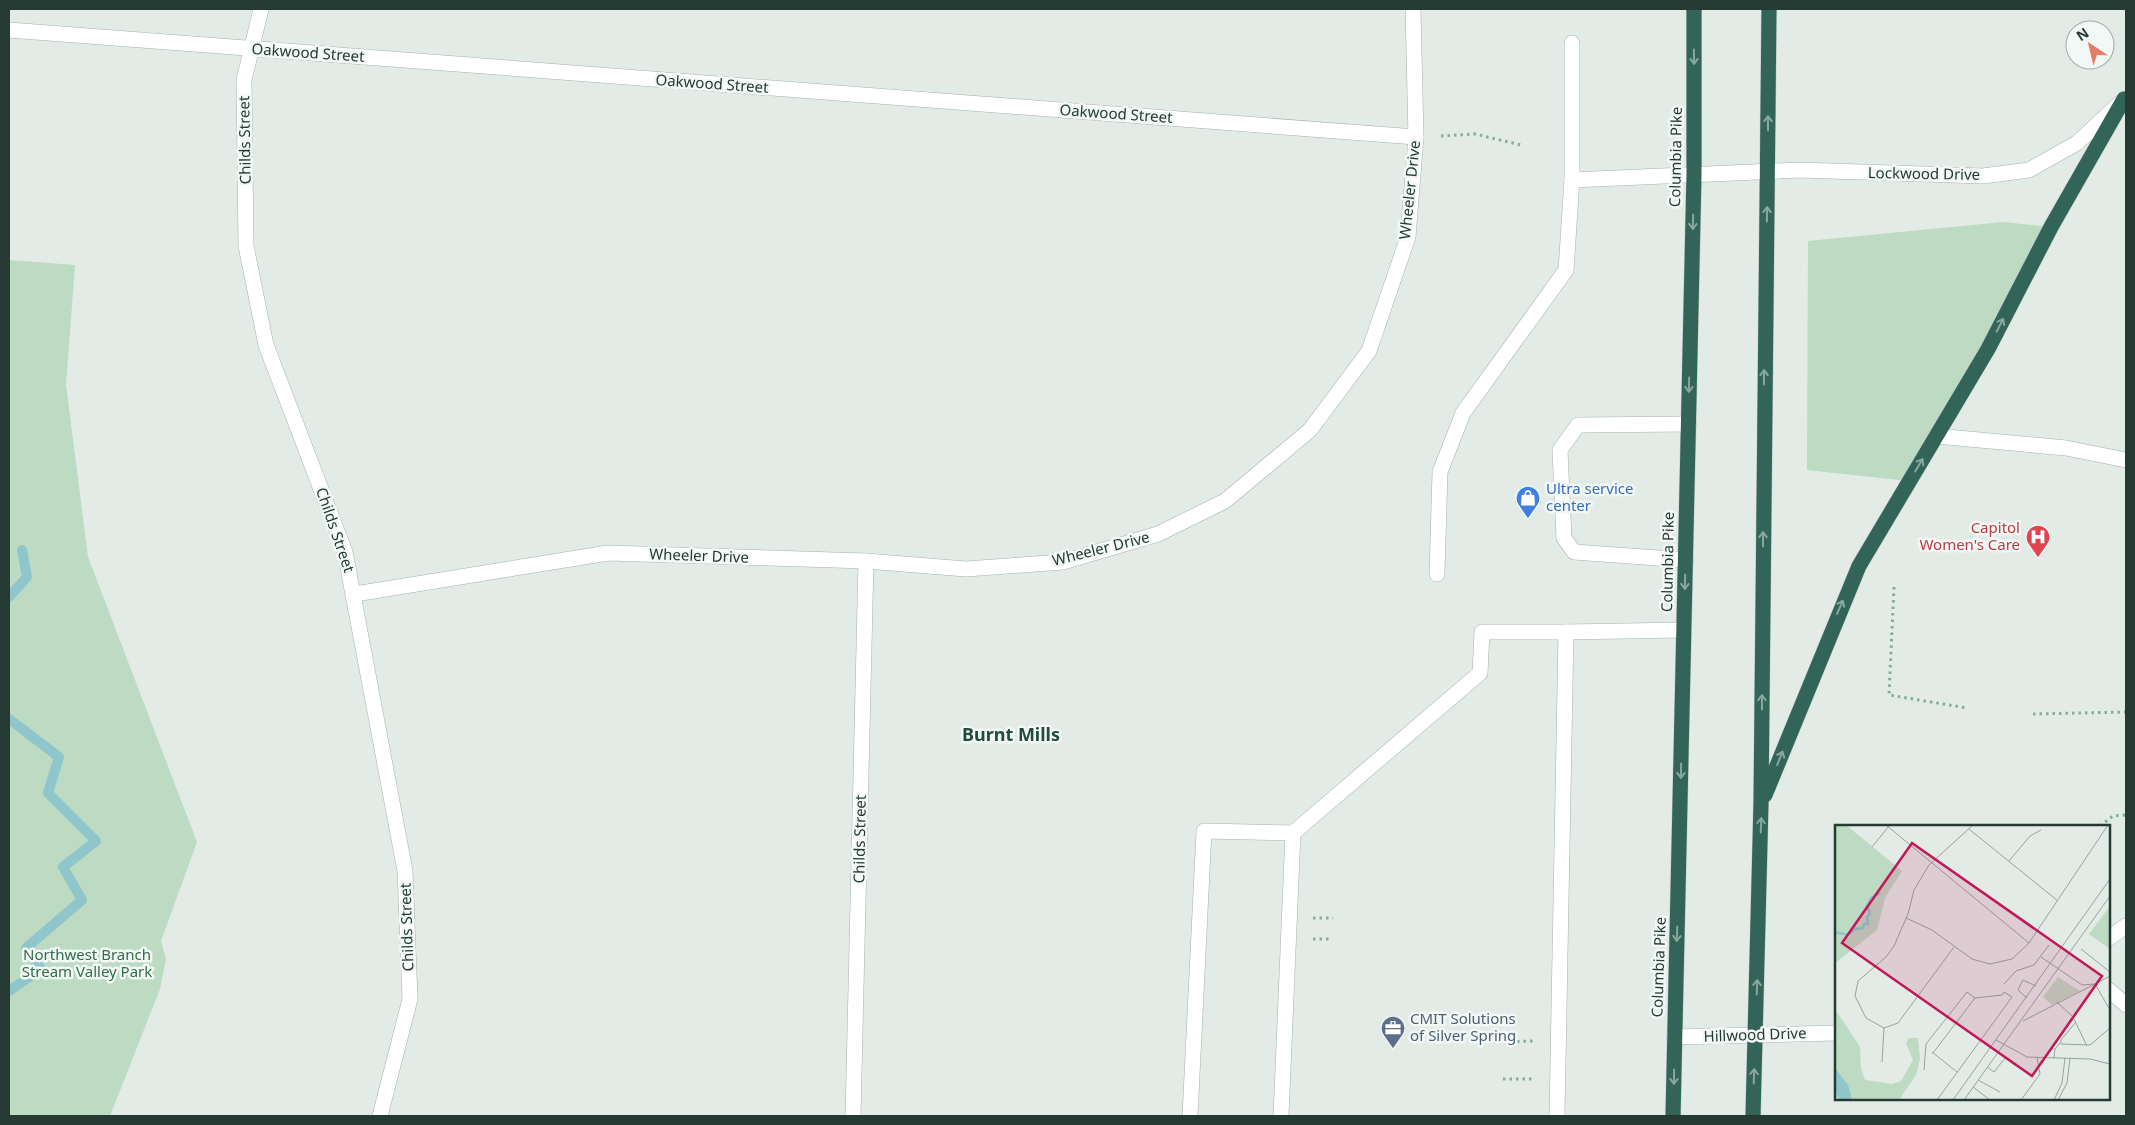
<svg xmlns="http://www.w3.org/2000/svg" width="2135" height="1125" font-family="'Noto Sans',sans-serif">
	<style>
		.green { fill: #bddac3 }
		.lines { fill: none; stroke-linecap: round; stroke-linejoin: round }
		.stream { stroke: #8ec6cb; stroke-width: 10 }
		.minor-casing { stroke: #a5b2ad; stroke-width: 16 }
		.highway-casing { stroke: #c2c8c6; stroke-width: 16 }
		.path { stroke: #85ac9d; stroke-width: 3; stroke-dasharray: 2.5 4; stroke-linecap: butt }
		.minor { stroke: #fff; stroke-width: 15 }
		.highway { stroke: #326457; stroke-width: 15 }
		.oneway { stroke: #88a79e }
		.labels { text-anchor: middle; stroke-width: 5; stroke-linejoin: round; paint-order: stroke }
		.street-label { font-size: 15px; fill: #243a33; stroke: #f2f8f5 }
		.shop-label { font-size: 15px; fill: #366cbe; stroke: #f2f8f5; text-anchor: start }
		.health-label { font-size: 15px; fill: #be3a42; stroke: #f2f8f5; text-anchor: end }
		.park-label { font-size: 15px; fill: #316e45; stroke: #f2f8f5 }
		.service-label { font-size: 15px; fill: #4e5e75; stroke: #f2f8f5; text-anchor: start }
		.quarter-label { font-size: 18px; font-weight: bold; fill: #214b3e; stroke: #f2f8f5 }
		.inset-river { fill: none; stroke: #8ec6cb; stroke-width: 2.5 }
		.inset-road { fill: none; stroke: #96a49e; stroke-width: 1 }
		.view { fill: #c2185b; fill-opacity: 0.15; stroke: #c2185b; stroke-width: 2.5 }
		.inset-edge { fill: none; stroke: #243a33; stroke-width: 2.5 }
	</style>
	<rect width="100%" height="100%" fill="#e2ebe6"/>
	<g class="green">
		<path d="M 2003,222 L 2051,227 L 1909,481 L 1807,470 L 1808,241 Z"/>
		<path d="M 9,260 L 75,265 L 66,385 L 88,557 L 197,842 L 161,941 L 166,959 L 160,989 L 110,1116 L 9,1116 Z"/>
	</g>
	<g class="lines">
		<g class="stream">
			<path d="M 9,597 L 27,577 L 22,550"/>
			<path d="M 9,719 L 59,757 L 48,793 L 96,841 L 63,867 L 82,900 L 26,948 L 41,969 L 9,991"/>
		</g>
		<defs>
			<g id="minor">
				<path d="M 261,9 L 244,80 L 246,246 L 266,345 L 345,552 L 405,871 L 410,999 L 380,1116"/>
				<path d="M 9,30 L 1416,137"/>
				<path d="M 1572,180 L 1800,170 L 1983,176 L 2029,170 L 2077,143 L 2119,104"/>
				<path d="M 1936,436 L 2066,448 L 2126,460"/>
				<path d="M 1686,560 L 1574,552 L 1564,538 L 1560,450 L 1578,425 L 1689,424"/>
				<path d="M 1437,574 L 1440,472 L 1463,413 L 1566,270 L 1572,180 L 1572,43"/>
				<path d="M 355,594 L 608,553 L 866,561 L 966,569 L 1063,562 L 1158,534 L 1225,501 L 1310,430 L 1369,351 L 1408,237 L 1416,137 L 1413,9"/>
				<path d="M 1566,632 L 1684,630"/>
				<path d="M 1293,833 L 1480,673 L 1482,632 L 1566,632 L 1557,1116"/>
				<path d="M 2109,938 L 2126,926"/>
				<path d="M 2109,990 L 2126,1005"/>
				<path d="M 1674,1037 L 1836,1033"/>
				<path d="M 853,1116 L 866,561"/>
				<path d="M 1190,1116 L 1204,831 L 1293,833 L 1281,1116"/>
			</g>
			<g id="highway">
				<path d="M 1765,795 L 1859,566 L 1988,349 L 2051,227 L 2124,99"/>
				<path d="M 1673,1116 L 1694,174 L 1694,9"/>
				<path d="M 1753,1116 L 1761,803 L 1769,9"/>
			</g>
		</defs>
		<use href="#minor" class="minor-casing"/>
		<use href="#highway" class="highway-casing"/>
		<g class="path">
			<path d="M 1441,136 L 1475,134 L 1521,145"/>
			<path d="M 1894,587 L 1889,695 L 1967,708"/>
			<path d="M 2033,714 L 2126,712"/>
			<path d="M 2100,826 L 2113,816 L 2126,815"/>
			<path d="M 1313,918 L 1333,918"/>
			<path d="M 1313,939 L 1332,939"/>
			<path d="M 1504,1042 L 1533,1041"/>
			<path d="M 1503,1079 L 1533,1079"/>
		</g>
		<use href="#minor" class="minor"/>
		<use href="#highway" class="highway"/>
	</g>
	<defs><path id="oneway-shaft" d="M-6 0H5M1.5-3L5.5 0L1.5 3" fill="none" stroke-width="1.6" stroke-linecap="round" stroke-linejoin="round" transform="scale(1.25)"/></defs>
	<g class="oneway">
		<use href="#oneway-shaft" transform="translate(1694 57) rotate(89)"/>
		<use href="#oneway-shaft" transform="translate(1768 123) rotate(-90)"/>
		<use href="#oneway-shaft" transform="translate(1767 214) rotate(-89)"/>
		<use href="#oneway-shaft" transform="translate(1693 222) rotate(91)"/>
		<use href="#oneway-shaft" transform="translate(2000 325) rotate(-63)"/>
		<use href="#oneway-shaft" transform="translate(1764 377) rotate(-89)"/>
		<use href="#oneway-shaft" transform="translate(1689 385) rotate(91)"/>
		<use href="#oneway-shaft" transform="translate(1919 465) rotate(-59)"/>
		<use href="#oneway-shaft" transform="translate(1763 539) rotate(-90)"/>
		<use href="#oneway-shaft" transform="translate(1685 582) rotate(91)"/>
		<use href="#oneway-shaft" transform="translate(1840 607) rotate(-66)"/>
		<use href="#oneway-shaft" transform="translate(1762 702) rotate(-90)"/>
		<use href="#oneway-shaft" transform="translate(1780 758) rotate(-68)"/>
		<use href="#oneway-shaft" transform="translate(1681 771) rotate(91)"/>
		<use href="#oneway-shaft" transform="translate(1761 825) rotate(-88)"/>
		<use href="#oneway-shaft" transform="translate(1677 934) rotate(92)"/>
		<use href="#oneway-shaft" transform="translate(1757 987) rotate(-88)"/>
		<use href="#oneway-shaft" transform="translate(1754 1076) rotate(-88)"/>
		<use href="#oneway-shaft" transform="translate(1674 1077) rotate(91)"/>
	</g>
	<defs>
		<symbol id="shop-pin" viewBox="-11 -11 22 30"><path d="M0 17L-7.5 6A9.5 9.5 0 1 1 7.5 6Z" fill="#3f7fe0" stroke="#f2f8f5"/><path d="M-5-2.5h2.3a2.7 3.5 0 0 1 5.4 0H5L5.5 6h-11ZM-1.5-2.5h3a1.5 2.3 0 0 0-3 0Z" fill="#fff"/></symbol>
		<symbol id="hospital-pin" viewBox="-11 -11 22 30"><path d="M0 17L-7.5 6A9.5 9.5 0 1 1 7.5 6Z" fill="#e0444e" stroke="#f2f8f5"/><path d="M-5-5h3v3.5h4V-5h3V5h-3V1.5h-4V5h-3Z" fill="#fff"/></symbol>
		<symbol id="office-pin" viewBox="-11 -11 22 30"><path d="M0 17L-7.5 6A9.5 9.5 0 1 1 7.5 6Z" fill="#5c6f8a" stroke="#f2f8f5"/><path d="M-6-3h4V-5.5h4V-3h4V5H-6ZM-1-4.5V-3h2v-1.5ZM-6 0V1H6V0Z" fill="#fff"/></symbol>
	</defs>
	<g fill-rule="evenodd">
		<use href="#shop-pin" x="1514" y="484" width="28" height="38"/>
		<use href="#hospital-pin" x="2024" y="523" width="28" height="38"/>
		<use href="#office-pin" x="1379" y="1014" width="28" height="38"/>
	</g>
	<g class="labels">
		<g class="street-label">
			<text transform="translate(308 53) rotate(4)" y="5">Oakwood Street</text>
			<text transform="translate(712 84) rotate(4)" y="5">Oakwood Street</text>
			<text transform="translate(1116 114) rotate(4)" y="5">Oakwood Street</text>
			<text transform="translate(245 140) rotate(-91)" y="5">Childs Street</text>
			<text transform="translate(1676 157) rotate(-89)" y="5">Columbia Pike</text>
			<text transform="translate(1924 174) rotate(1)" y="5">Lockwood Drive</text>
			<text transform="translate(1410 190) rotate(-84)" y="5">Wheeler Drive</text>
			<text transform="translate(335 530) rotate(71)" y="5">Childs Street</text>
			<text transform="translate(1101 549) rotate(-14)" y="5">Wheeler Drive</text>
			<text transform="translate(699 556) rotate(2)" y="5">Wheeler Drive</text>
			<text transform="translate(1668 562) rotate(-89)" y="5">Columbia Pike</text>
			<text transform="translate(860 839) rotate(-89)" y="5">Childs Street</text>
			<text transform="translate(407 927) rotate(-92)" y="5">Childs Street</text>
			<text transform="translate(1659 967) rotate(-88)" y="5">Columbia Pike</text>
			<text transform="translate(1755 1035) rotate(-2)" y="5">Hillwood Drive</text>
		</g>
		<g class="shop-label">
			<text x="1546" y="494">Ultra service<tspan x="1546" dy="17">center</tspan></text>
		</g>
		<g class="health-label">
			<text x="2020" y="533">Capitol<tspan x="2020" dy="17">Women's Care</tspan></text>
		</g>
		<g class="park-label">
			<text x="87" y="960">Northwest Branch<tspan x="87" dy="17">Stream Valley Park</tspan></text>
		</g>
		<g class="service-label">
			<text x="1410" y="1024">CMIT Solutions<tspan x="1410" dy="17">of Silver Spring</tspan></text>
		</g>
		<g class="quarter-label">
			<text x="1011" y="741">Burnt Mills</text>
		</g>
	</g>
	<g transform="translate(1835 825)">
		<rect width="275" height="275" fill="#e2ebe6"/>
		<path d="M 0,0 L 11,0 L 67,46 L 50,73 L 42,105 L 0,138 ZM 275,81 L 275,124 L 254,109 ZM 223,152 L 245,166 L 217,180 L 208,172 ZM 0,184 L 25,222 L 26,244 L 30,255 L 57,259 L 66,256 L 78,235 L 71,218 L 74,213 L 83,213 L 85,234 L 81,250 L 64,275 L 0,275 Z" fill="#bddac3"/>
		<path d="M 0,243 L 13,260 L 17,275 L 4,274 L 0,266 Z" fill="#8ec6cb"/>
		<path class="inset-river" d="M 0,107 L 13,110 L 20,104 L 28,103 L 29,99 L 33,99 L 32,92 L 35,89 L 32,81 L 36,73 L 45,68"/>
		<path class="inset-road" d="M 51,0 L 194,118M 134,4 L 223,76M 37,22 L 54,1M 174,36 L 195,11 L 206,5M 71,93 L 97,105 L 137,134 L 155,139 L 177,134 L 194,118 L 273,0M 119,122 L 63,198 L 49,203 L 31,193 L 20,171 L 23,156 L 51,132 L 59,121 L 73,89 L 79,65 L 94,40 L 138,0M 246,124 L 275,147M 206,132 L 247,160 L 260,159 L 275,151M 169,159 L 181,146 L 199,140 L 214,120M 260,159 L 275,185M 192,173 L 183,165 L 188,155 L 201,161M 222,177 L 238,192 L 252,221M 188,196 L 260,159M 241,197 L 226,215 L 226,219 L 255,220 L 275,203M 161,215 L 192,232 L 255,234 L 275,239M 97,227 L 122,247M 219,233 L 220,224 L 225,218M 47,237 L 49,203M 152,242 L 159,247 L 170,233 L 181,241M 89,245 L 91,219 L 132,167 L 140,173 L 98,228M 143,255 L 165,267M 138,262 L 155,275M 102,275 L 177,172 L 169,167 L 167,170 L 140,173M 118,275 L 275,54M 129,275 L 275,71M 186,275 L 205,249 L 202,233M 219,275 L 227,258 L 230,233M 223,275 L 232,258 L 235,233"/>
		<path class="view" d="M 77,18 L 267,151 L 197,251 L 7,118 Z"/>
		<rect width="275" height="275" class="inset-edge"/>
	</g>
	<rect width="2135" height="1125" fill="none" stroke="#243a33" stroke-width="20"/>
	<g transform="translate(2090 45) rotate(325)"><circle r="24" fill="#f2f8f5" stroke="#a0aca7"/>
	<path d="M0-4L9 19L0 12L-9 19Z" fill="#e67c65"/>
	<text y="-8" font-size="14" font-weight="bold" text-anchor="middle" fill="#243a33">N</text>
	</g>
</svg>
